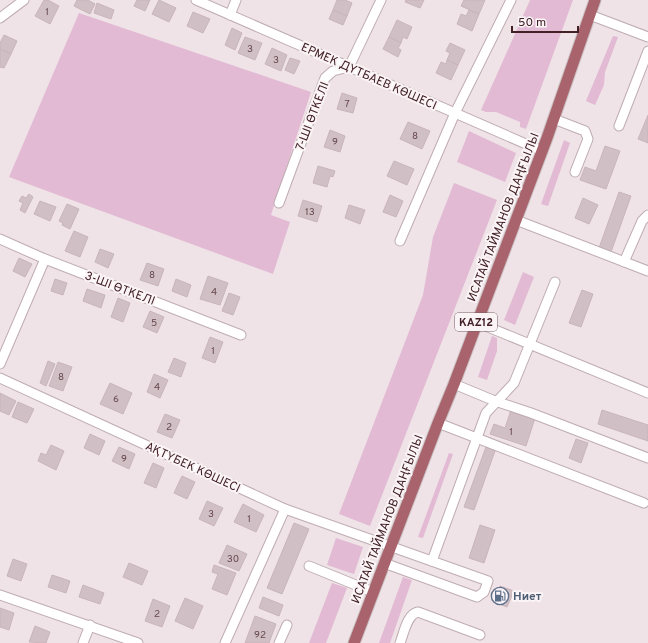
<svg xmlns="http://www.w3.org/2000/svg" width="648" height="643" font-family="Overpass,sans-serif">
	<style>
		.green { fill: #e2bad3 }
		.building { fill: #d0bfc5; stroke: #c9b5bb }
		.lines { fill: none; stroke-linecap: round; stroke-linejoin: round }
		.minor-casing { stroke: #bfacb1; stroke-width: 11 }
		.major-casing { stroke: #cac1c2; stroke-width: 13 }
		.minor { stroke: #fff; stroke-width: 9 }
		.major { stroke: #a9636d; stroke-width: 11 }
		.labels { text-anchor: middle; stroke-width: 4; stroke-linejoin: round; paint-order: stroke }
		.number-label { font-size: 10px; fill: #66484e }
		.shield { fill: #faf4f7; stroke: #796065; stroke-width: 1 }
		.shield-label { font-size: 11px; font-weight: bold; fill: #422026 }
		.street-label { font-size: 12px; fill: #422026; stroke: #faf4f7 }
		.service-label { font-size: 12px; font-weight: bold; fill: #4e5e75; stroke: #faf4f7; text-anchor: start }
	</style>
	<rect width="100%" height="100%" fill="#efe3e7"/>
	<g class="green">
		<path d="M 530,0 L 573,0 L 526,129 L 520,127 L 520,122 L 496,112 L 486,112 L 481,110 Z"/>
		<path d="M 79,13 L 311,92 L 271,215 L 290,222 L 273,274 L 9,177 Z"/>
		<path d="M 613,36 L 618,37 L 605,72 L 604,85 L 595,105 L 586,101 Z"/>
		<path d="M 469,131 L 516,153 L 505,182 L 457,162 Z"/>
		<path d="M 564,140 L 570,143 L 548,206 L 541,204 Z"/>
		<path d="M 454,183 L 497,200 L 370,526 L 339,514 L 423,295 L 433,237 Z"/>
		<path d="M 523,272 L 534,277 L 515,325 L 504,320 Z"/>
		<path d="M 492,336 L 497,338 L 497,351 L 487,380 L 478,377 Z"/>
		<path d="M 449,453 L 453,454 L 423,538 L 418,537 Z"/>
		<path d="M 336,538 L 363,547 L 354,574 L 327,565 Z"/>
		<path d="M 403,577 L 412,580 L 390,643 L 379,643 Z"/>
		<path d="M 332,583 L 347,588 L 326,643 L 309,643 Z"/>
	</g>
	<g class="building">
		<path d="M 44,0 L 48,0 L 59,6 L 50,24 L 35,16 Z"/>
		<path d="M 77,0 L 88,0 L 95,4 L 90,14 L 74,6 Z"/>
		<path d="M 137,0 L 150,0 L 145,11 L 134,6 Z"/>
		<path d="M 159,0 L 176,8 L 169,22 L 152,14 Z"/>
		<path d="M 337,0 L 345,0 L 352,3 L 347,16 L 333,10 Z"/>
		<path d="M 406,0 L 424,0 L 420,8 L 405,2 Z"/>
		<path d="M 464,0 L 485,0 L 479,14 L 461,6 Z"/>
		<path d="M 97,3 L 114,10 L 111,19 L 94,13 Z"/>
		<path d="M 333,10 L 347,16 L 343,25 L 329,19 Z"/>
		<path d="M 469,10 L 479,14 L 472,31 L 457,24 L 461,14 L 466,16 Z"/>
		<path d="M 193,12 L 210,19 L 203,33 L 187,26 Z"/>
		<path d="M 397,20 L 412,27 L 407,39 L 403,37 L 401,43 L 389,37 Z"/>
		<path d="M 232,28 L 242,33 L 235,50 L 225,45 Z"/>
		<path d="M 4,35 L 17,41 L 11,54 L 0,49 L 0,43 Z"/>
		<path d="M 245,37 L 262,43 L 255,60 L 238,53 Z"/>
		<path d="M 389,37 L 401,43 L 398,48 L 401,50 L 398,57 L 383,49 Z"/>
		<path d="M 450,43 L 465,50 L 458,65 L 447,60 L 450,53 L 446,51 Z"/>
		<path d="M 272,48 L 287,55 L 281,71 L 265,64 Z"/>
		<path d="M 0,49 L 11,54 L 4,68 L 0,67 Z"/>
		<path d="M 290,58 L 300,61 L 294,74 L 285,70 Z"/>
		<path d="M 447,60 L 458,65 L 451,80 L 436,73 L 441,62 L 446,64 Z"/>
		<path d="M 342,93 L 357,98 L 353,113 L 337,109 Z"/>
		<path d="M 648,115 L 648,143 L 638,139 Z"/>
		<path d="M 408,122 L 430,131 L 422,149 L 400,139 Z"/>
		<path d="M 330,130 L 345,136 L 340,152 L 324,147 Z"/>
		<path d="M 605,146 L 620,151 L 606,189 L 580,180 L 585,167 L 596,171 Z"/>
		<path d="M 394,161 L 414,169 L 407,185 L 387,176 Z"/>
		<path d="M 318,166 L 335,171 L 333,177 L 330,176 L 327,187 L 313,183 Z"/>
		<path d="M 619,192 L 631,196 L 611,252 L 599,248 Z"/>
		<path d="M 29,194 L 33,197 L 25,213 L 20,210 L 23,203 L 19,201 L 22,196 L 26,198 Z"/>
		<path d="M 390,195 L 403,201 L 396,217 L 383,212 Z"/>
		<path d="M 583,198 L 598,205 L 589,224 L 575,218 Z"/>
		<path d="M 303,200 L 322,206 L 317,222 L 298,216 Z"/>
		<path d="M 40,201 L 56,207 L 50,221 L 34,214 Z"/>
		<path d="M 67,204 L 79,209 L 70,229 L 62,225 L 63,223 L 59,221 Z"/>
		<path d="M 349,205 L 365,210 L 360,224 L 345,218 Z"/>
		<path d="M 74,231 L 88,237 L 80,257 L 65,251 Z"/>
		<path d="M 100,249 L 114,254 L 108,268 L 95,262 Z"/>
		<path d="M 19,258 L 32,264 L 25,277 L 13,271 Z"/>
		<path d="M 147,263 L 164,269 L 158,286 L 140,280 Z"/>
		<path d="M 208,276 L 228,283 L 220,305 L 200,299 Z"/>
		<path d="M 55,279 L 67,283 L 63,295 L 51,291 Z"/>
		<path d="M 176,279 L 191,285 L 187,297 L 172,291 Z"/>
		<path d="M 87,289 L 105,295 L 101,308 L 83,301 Z"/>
		<path d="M 582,290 L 593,294 L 581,327 L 569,323 Z"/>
		<path d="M 229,293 L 240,297 L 233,315 L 222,311 Z"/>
		<path d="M 118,298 L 130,303 L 123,322 L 111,317 Z"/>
		<path d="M 150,311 L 164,317 L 157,333 L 143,327 Z"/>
		<path d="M 210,337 L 223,342 L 215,363 L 202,358 Z"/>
		<path d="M 174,358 L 186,363 L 181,377 L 168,372 Z"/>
		<path d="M 48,361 L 55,364 L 46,386 L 40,383 Z"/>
		<path d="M 58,362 L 72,367 L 63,391 L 49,386 Z"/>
		<path d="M 154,374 L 168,380 L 160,398 L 147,392 Z"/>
		<path d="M 110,383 L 132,393 L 123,414 L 100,404 Z"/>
		<path d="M 0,393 L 16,401 L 9,415 L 0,411 Z"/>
		<path d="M 18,402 L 34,409 L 27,423 L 12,417 Z"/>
		<path d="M 511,410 L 535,418 L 526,446 L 490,434 L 494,424 L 505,428 Z"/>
		<path d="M 602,410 L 648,425 L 648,441 L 598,424 Z"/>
		<path d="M 165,414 L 180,420 L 172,438 L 157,432 Z"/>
		<path d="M 90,434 L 105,441 L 99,455 L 84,448 Z"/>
		<path d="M 576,439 L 588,443 L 581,463 L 569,458 Z"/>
		<path d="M 51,445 L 64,451 L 56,470 L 38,461 L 41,453 L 46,455 Z"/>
		<path d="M 119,447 L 135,454 L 129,469 L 112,461 Z"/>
		<path d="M 486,447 L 495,451 L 474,510 L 464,507 Z"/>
		<path d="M 153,463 L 164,468 L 156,488 L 144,483 Z"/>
		<path d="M 182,476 L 195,482 L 187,499 L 174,493 Z"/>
		<path d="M 207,501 L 223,508 L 214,526 L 199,519 Z"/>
		<path d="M 243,504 L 264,515 L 256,532 L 234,522 Z"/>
		<path d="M 294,523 L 309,529 L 282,594 L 267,588 Z"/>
		<path d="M 480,525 L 495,530 L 484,563 L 469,558 Z"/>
		<path d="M 227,545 L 247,554 L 239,571 L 219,563 Z"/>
		<path d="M 13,559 L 27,564 L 21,581 L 7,576 Z"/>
		<path d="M 129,563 L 148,571 L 142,585 L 123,577 Z"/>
		<path d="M 214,565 L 236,573 L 227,595 L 212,589 L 218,574 L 212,572 Z"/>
		<path d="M 52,575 L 70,581 L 66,593 L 48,587 Z"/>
		<path d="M 83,585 L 104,593 L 100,604 L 79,597 Z"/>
		<path d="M 500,586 L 514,591 L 507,607 L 494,602 Z"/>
		<path d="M 263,597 L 283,605 L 279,616 L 259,608 Z"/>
		<path d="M 185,598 L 203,606 L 193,629 L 175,621 Z"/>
		<path d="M 153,599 L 170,606 L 162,627 L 145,621 Z"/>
		<path d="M 0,608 L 14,613 L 9,630 L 0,627 Z"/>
		<path d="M 255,616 L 276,624 L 269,643 L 245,643 Z"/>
		<path d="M 35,626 L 50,632 L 46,643 L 29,642 Z"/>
	</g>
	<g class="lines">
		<defs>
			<g id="minor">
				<path d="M 196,0 L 542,151"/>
				<path d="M 230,15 L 236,0"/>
				<path d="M 590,15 L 648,37"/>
				<path d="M 0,18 L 24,0"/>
				<path d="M 554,119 L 585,131 L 588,139 L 575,172"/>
				<path d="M 619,126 L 648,51"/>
				<path d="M 279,203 L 325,78 L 333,71 L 349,67 L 381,0"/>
				<path d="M 516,220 L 648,271"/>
				<path d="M 0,239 L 45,259 L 241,335"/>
				<path d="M 400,241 L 455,113 L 511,0"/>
				<path d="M 624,262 L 642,221 L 648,215"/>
				<path d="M 476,322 L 648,393"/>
				<path d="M 0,364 L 45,259"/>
				<path d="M 0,378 L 285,509 L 488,581 L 484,592 L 477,597 L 384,563"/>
				<path d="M 454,384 L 495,401 L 531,413 L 648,458"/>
				<path d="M 438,423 L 644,503"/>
				<path d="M 432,561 L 486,413 L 514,383 L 555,282"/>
				<path d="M 309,566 L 373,592"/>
				<path d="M 0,595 L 138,643"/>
				<path d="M 83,643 L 90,625"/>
				<path d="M 225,643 L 285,509"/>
				<path d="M 279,643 L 287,625"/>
				<path d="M 400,643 C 404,633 407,614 418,612 L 480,635"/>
			</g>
			<path id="major" d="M 354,643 L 438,423 L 454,384 L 547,138 L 595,0"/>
		</defs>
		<use href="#minor" class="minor-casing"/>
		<use href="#major" class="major-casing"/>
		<use href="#minor" class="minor"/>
		<use href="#major" class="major"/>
	</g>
	<defs>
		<symbol id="fuel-ring" viewBox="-11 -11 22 22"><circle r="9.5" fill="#faf4f7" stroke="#5c6f8a" stroke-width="1.5"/><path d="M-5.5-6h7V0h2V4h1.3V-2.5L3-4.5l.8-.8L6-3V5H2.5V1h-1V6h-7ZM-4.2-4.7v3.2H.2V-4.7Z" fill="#5c6f8a"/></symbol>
	</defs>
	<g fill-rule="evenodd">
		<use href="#fuel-ring" x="490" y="586" width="20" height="20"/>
	</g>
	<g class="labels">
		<g class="number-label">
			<text x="47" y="15">1</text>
			<text x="250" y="52">3</text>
			<text x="276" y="63">3</text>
			<text x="347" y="107">7</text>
			<text x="415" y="139">8</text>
			<text x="335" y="145">9</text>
			<text x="310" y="215">13</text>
			<text x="152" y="278">8</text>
			<text x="214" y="295">4</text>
			<text x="154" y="326">5</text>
			<text x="213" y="354">1</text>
			<text x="61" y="380">8</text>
			<text x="157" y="390">4</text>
			<text x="116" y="402">6</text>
			<text x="169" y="430">2</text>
			<text x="511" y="435">1</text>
			<text x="124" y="462">9</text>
			<text x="211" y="517">3</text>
			<text x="249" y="522">1</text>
			<text x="233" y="562">30</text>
			<text x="157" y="617">2</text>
			<text x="260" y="638">92</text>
		</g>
		<rect class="shield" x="455" y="313" width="42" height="18" rx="3"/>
		<g class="shield-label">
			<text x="476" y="326">KAZ12</text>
		</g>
		<g class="street-label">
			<text transform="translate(369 76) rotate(24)" y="4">ЕРМЕК ДҮТБАЕВ КӨШЕСI</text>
			<text transform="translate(312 116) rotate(-69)" y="4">7-ШI ӨТКЕЛI</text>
			<text transform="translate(503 217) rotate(-69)" y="4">ИСАТАЙ ТАЙМАНОВ ДАҢҒЫЛЫ</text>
			<text transform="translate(120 288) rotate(21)" y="4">3-ШI ӨТКЕЛI</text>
			<text transform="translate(193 467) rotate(25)" y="4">АҚТҮБЕК КӨШЕСI</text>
			<text transform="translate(387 519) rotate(-69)" y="4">ИСАТАЙ ТАЙМАНОВ ДАҢҒЫЛЫ</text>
		</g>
		<g class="service-label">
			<text x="513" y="600">Ниет</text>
		</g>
	</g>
	<path d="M512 26v6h66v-6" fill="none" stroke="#422026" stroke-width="2"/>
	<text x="518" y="26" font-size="12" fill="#422026" stroke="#faf4f7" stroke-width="3" paint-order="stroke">50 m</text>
</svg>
